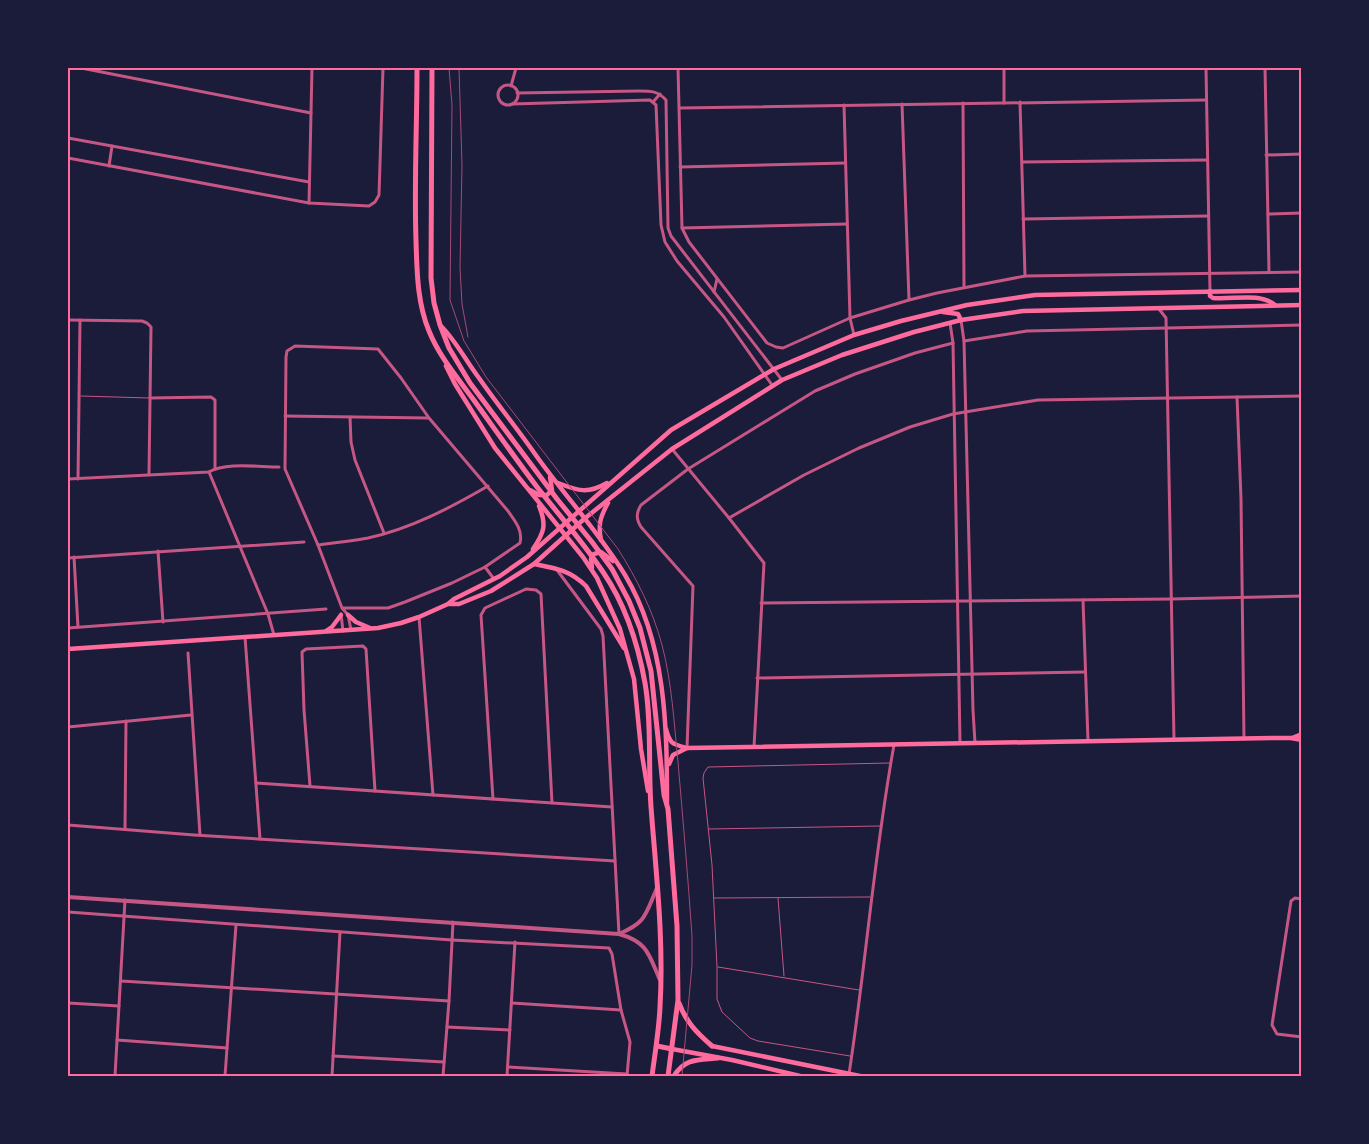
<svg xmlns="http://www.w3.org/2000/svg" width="1369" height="1144" font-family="Figtree,sans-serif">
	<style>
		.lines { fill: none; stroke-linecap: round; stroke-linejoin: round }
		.service { stroke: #c65784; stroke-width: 1 }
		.minor { stroke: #c65784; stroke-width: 3 }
		.tertiary { stroke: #c65784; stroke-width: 4 }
		.secondary { stroke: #ff6b9d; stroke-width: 4.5 }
		.trunk { stroke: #ff6b9d; stroke-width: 5 }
		.tram { stroke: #a44b75; stroke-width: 1 }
		.neatline { fill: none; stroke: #ff6b9d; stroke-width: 2 }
	</style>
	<rect width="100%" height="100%" fill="#1b1b3a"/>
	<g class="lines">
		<g class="service">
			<path d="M 81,396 L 149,398"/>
			<path d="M 709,829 L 880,826"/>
			<path d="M 714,898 L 870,897"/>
			<path d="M 778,898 L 784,976"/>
			<path d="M 718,967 L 859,990"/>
			<path d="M 850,1056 L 758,1041 L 750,1038 L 722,1012 L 717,999 L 717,967 L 712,865 L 703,778 L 704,773 L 708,767 L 890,763"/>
		</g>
		<g class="minor">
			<path d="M 81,68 L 311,113"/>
			<path d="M 678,68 L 682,228 L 689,242 L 767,343 L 776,347 L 783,348 L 850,318 L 909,300 L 937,293 L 1025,276 L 1302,272"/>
			<path d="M 1004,68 L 1004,103"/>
			<path d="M 1206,68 L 1210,291"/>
			<path d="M 1265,68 L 1269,272"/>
			<circle cx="508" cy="95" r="10"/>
			<path d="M 511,86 L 516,68"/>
			<path d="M 517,93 L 639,91 C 651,91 658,91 666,100 L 668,228 L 671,236 L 782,380"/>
			<path d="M 653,102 L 660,94"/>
			<path d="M 1020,102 L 1025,276"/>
			<path d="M 963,103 L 964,287"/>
			<path d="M 512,104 L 650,100 L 656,105 L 661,225 L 665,242 L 677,261 L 724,317 L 772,385"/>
			<path d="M 902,104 L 909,300"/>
			<path d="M 844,105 L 850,318 L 854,335"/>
			<path d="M 680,108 L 1206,100"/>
			<path d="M 68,138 L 309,182"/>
			<path d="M 1266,155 L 1302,154"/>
			<path d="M 68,158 L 309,203 L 369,206 L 375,202 L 379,195 L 383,68"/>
			<path d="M 1022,162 L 1207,160"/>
			<path d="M 109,166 L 112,146"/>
			<path d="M 680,167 L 845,163"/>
			<path d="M 309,203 L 312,68"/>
			<path d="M 1268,214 L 1302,213"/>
			<path d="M 1023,219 L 1208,216"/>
			<path d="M 682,228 L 847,224"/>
			<path d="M 714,292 L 717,279"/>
			<path d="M 1159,309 L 1166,318 L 1174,740"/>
			<path d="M 68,320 L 142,321 L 147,323 L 151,327 L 149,474"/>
			<path d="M 961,320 L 964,341 L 973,710 L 975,743"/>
			<path d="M 950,323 L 953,343 L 960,743"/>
			<path d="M 964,341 L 1027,331 L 1302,325"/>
			<path d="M 1237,397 L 1241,499 L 1244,739"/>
			<path d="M 150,398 L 211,397 L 215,400 L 215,469"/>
			<path d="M 285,416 L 428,418"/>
			<path d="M 350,417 L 351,442 L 355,460 L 384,533"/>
			<path d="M 672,449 L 729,518 L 764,563 L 754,747"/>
			<path d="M 209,472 L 268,614 L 274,635"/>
			<path d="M 68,479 L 209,472 C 226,462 258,467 279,467"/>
			<path d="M 78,479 L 80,320"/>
			<path d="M 729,518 L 804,475 L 859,448 L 910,427 L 953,414 L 1038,400 L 1302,396"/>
			<path d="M 318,545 C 334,543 351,541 368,538 C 410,529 450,508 488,486"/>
			<path d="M 158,551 L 163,622"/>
			<path d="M 74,557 L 78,627"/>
			<path d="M 68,558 L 304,542"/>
			<path d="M 485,567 L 494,579"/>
			<path d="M 557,570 L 601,629 L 603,636 L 619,934"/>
			<path d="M 1083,600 L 1088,741"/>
			<path d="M 761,603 L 1171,599 L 1302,596"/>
			<path d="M 342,608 L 388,608 L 405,602 L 452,583 L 485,567 L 520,543 C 523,530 515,521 508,511 L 429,418 L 401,378 L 378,349 L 295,346 L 287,351 L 286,357 L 285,469 L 318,545 L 342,608 L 348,615 L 351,630"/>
			<path d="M 341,614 L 343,631"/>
			<path d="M 419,617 L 433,795"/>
			<path d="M 68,628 L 326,609"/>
			<path d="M 245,637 L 260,839"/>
			<path d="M 188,653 L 200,835"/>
			<path d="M 757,678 L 1085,672"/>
			<path d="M 68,727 L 191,715"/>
			<path d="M 687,748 L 693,586 L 641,527 C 636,519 636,513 641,505 L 688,469 L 815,391 L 855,374 L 915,353 L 953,343"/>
			<path d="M 256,783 L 612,807"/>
			<path d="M 310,786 L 304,710 L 302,652 L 306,649 L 363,646 L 366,649 L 375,791"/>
			<path d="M 493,799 L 481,615 L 485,608 L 526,589 L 536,590 L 541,594 L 552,803"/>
			<path d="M 68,825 L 194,835 L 615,861"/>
			<path d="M 125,829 L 126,721"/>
			<path d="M 1302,899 L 1295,898 L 1291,901 L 1272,1025 L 1277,1034 L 1302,1037"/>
			<path d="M 68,912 L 452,940 L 609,948 L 612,954 L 621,1010 L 630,1042 L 627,1076"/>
			<path d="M 121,981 L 449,1001"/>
			<path d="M 68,1003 L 119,1006"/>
			<path d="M 512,1003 L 621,1010"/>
			<path d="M 447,1027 L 510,1030"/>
			<path d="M 117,1040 L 227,1048"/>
			<path d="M 333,1056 L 444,1062"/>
			<path d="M 508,1067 L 627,1074"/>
			<path d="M 849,1074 C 866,964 874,854 894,745"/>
			<path d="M 115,1076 L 125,900"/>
			<path d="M 225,1076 L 236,925"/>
			<path d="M 332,1076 L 340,932"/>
			<path d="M 443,1076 L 449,1001 L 453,922"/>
			<path d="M 507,1076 L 515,942"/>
		</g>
		<g class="tertiary">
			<path d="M 68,897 L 619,934 C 648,942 649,955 660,980"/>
			<path d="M 619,934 C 647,922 645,915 657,888"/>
		</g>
		<g class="secondary">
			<path d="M 1210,291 L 1210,296 L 1213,298 C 1233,300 1259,292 1275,305"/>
			<path d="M 943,312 L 958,314 L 961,320"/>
			<path d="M 441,326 C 456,341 466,361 479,378 C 497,404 517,428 535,454 C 564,495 599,532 625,575 C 666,643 667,726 667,803"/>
			<path d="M 446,366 L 455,384 L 495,448 L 583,557 L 597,578 L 620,629 L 634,679 L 641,749 L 648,791"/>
			<path d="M 558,483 C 578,491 588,494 607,483"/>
			<path d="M 530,490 L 539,495 L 547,495 L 552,490 L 550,477"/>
			<path d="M 601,540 C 598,525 600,517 608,503"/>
			<path d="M 533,549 C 544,533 547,525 539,506"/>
			<path d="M 534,564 C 555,568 570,570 586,586 L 624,648"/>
			<path d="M 592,568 L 591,559 L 594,554 L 601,552 L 613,561"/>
			<path d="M 449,604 L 459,604 L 491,591 L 534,564 L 584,519 L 672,449 L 782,380 L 842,355 L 914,332 L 961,320 L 1023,311 L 1302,305"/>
			<path d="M 348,615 L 356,622 L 370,628"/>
			<path d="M 326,631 L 332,627 L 341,615"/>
			<path d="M 68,649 L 378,628 L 401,623 L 419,617 L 448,604 L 454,599 L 500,576 L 527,557 L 671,430 L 774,369 L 854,335 L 901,321 L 967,305 L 1035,295 L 1302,290"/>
			<path d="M 666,729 C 670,744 672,744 687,748 L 1274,738 L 1291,738 L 1302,740"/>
			<path d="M 1292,738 L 1302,734"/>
			<path d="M 669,764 L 673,755 L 687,748"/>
			<path d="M 712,1046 L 860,1076"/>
			<path d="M 672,1049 L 732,1060 L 800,1076"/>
		</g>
		<g class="trunk">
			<path d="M 417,68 C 417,125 414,183 416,241 C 417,271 417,302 429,331 C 439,356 457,377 473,399 C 494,428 515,458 537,487 C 559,515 583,542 603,572 C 625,604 638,644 645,683 C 652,723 648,766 651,807 C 656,873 664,940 660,1007 C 659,1030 655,1053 652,1076"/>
			<path d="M 432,68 L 431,278 L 434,303 L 440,325 L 449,348 L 470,383 L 557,499 L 592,542 L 612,569 L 629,601 L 640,628 L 651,671 L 664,795 L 668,809 L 677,926 L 678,1000 L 668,1076"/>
			<path d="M 679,1003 C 686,1022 697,1033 712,1046"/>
			<path d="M 657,1046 L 672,1049"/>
			<path d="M 674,1076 C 685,1058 698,1060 718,1058"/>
		</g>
		<g class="tram">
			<path d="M 449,68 L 452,105 L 450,300 L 464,341 L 486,377 L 618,549 C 637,579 653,611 662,645 C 672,683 674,723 678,762 C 683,820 688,878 692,936 L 692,965 L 682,1076"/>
			<path d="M 459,68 L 462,165 L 460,268 L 462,304 L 468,337"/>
		</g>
	</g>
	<rect width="1369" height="1144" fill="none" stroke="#1b1b3a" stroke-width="138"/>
	<rect x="69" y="69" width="1231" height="1006" class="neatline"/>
</svg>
